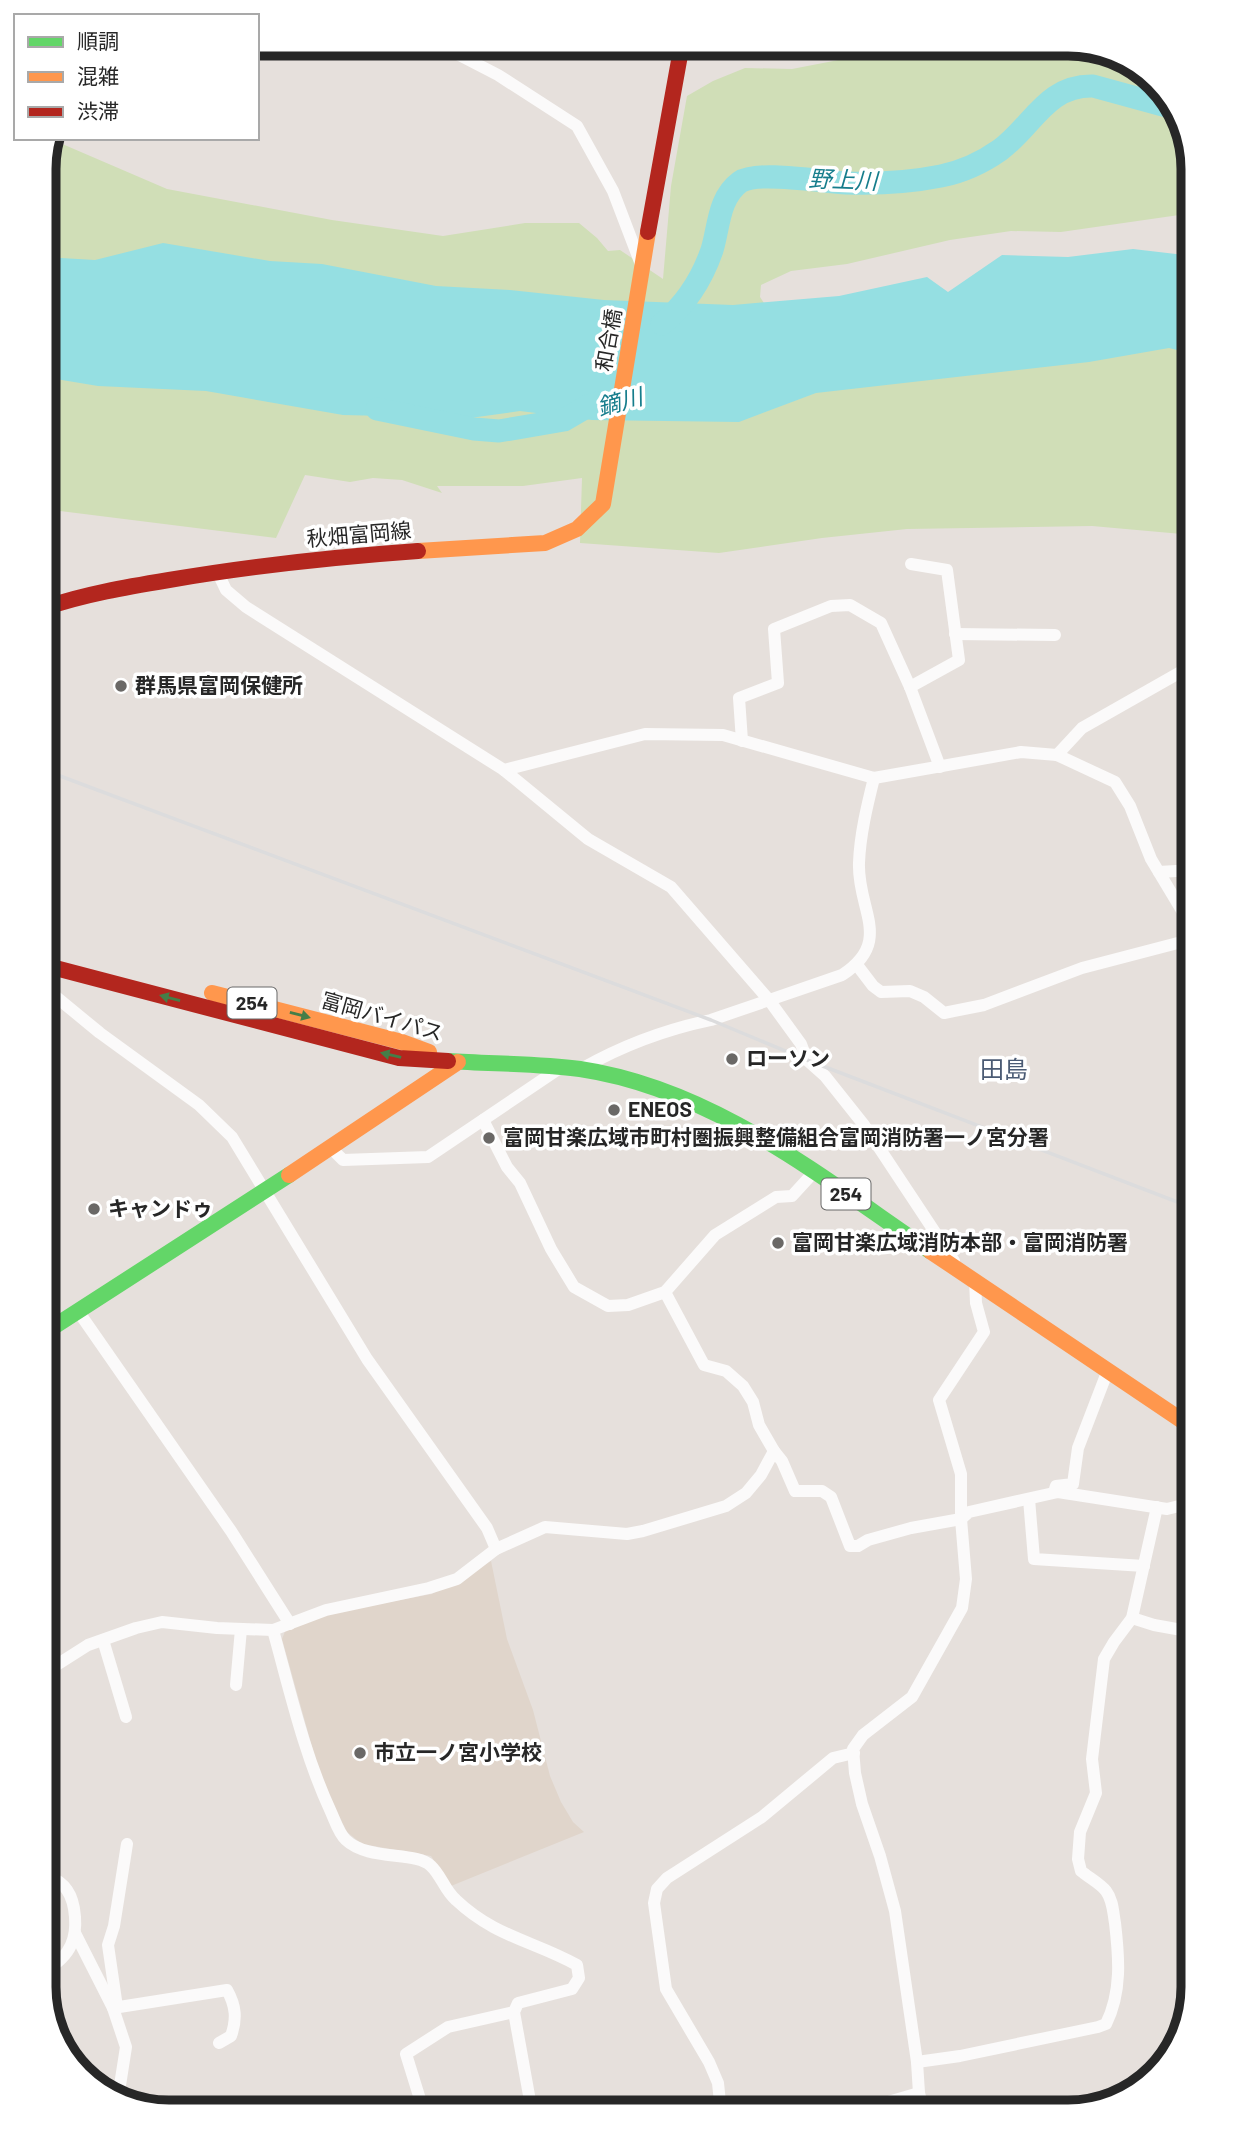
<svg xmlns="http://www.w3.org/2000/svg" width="1237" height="2156" font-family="Barlow,'Noto Sans JP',sans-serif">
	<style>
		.education { fill: #e0d5cb }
		.green { fill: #d0deb7 }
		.water { fill: #95dfe2 }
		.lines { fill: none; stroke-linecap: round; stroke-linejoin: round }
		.river { stroke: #95dfe2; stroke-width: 23 }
		.street { stroke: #fbfafa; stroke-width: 12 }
		.fast { stroke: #63d668; stroke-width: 16 }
		.slow { stroke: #ff974d; stroke-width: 16 }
		.jam { stroke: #b3261e; stroke-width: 16 }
		.rail { stroke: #dcdcdd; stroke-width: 3.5 }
		.oneway { fill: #457e48 }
		.poi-dot { fill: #6a6866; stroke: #fff; stroke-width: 2.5 }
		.labels { text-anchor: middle; stroke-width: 7; stroke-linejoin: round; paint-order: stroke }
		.shield { fill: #fff; stroke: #686868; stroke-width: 2 }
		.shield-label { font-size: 19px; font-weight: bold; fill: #272727 }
		.street-label { font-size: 21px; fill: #272727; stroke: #fff }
		.poi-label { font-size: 21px; font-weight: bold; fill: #272727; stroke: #fff; text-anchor: start }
		.water-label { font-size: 23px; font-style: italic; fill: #167d8c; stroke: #fff }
		.quarter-label { font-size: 24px; fill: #4b5b74; stroke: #fff }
		.rim { fill: none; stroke: #272727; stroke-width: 9 }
	</style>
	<rect width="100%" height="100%" fill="#e6e0dc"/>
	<path class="education" d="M 491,1561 L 507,1639 L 533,1710 L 550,1776 L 561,1802 L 573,1822 L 584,1832 L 451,1886 L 431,1856 L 362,1844 L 347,1832 L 321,1779 L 282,1639 L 286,1629 L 331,1613 L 432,1594 Z"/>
	<g class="green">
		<path d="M 852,44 L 1077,44 L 1138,65 L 1181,114 L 1193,169 L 1193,213 L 1061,232 L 1011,231 L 950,240 L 847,264 L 791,271 L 761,285 L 760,297 L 766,306 L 1193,318 L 1193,535 L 1092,526 L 907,529 L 822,538 L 719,553 L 580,543 L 582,478 L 523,486 L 437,486 L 442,493 L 402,480 L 373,478 L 350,482 L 305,475 L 276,538 L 44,509 L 44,161 L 53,140 L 167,189 L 332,220 L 443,236 L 525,223 L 579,223 L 597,238 L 608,251 L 620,250 L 663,279 L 671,186 L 687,96 L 713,81 L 745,68 L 792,69 L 854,57 Z"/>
		<path d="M 1193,1989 L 1172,2056 L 1169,2060 L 1182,2001 Z"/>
	</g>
	<path class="water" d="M 163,243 L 270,261 L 322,264 L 436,286 L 510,290 L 604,300 L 733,305 L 839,296 L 927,277 L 948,292 L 1002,255 L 1068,257 L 1133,249 L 1193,256 L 1193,354 L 1169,348 L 1089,362 L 816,393 L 739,422 L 592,420 L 520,411 L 470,418 L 343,415 L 206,391 L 98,386 L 44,377 L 44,257 L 95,260 Z"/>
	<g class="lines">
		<g class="river">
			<path d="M 662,324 C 685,305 702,279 712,250 C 719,228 718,198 740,182 C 758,170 822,182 846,183 C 877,184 911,182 941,176 C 961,172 983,162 1000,150 C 1033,126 1046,85 1093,86 L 1177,109"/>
			<path d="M 377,409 L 474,429 L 499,431 L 564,420 L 588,406 L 598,403"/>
		</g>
		<g class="street">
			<path d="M 438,44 L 498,75 L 577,126 L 613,191 L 642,267"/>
			<path d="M 217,571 L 226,590 L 246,607 L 504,770 L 588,839 L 671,887 L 769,1000 L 801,1044 L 807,1060 L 825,1076 L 864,1125 L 954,1261"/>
			<path d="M 955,634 L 1055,635"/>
			<path d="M 910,687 L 959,660 L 947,570 L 911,564"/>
			<path d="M 742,741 L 739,698 L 778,683 L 774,629 L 831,606 L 850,605 L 881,623 L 910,687 L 940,767"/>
			<path d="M 1057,755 L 1082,728 L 1193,665"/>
			<path d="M 504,770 L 645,734 L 723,735 L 874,778 L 1021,752 L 1057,755 L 1115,782 L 1130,806 L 1151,859 L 1193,929"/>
			<path d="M 1159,872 L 1193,870"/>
			<path d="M 857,965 L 873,986 L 881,992 L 910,991 L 924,997 L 944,1013 L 984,1005 L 1082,968 L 1193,939"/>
			<path d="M 44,987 L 100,1033 L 199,1105 L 232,1137 L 367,1359 L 487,1528 L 496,1549"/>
			<path d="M 583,1068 C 622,1046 668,1029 711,1020 L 842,975 C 894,941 857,910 859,863 C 860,835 867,806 874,778"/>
			<path d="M 483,1120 L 507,1167 L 520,1183 L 551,1249 L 574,1287 L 608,1306 L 628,1305 L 665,1292 L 715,1235 L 776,1197 L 792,1196 L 814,1172"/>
			<path d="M 330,1147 L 343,1160 L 428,1157 L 557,1070"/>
			<path d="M 665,1292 L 704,1365 L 726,1371 L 743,1386 L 753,1402 L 759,1425 L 774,1451"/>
			<path d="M 78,1311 L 231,1531 L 290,1624"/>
			<path d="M 1055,1489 L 1056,1486 L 1073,1484 L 1078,1448 L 1108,1370"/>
			<path d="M 1029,1499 L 1034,1559 L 1144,1566"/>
			<path d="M 1132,1618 L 1154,1625 L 1193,1632"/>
			<path d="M 273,1630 C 290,1691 304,1754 331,1812 C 335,1821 339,1834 346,1840 C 368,1861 416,1851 431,1866 C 441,1875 445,1891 456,1900 C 495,1937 534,1941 577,1965 L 579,1978 L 572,1989 L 518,2003 L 514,2012 L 532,2112"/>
			<path d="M 103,1640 L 126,1717"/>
			<path d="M 44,1673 L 88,1645 L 136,1628 L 162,1622 L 217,1628 L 273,1630 L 326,1610 L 429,1588 L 457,1579 L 496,1549 L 545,1527 L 627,1534 L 643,1531 L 726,1506 L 746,1493 L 761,1475 L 774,1451 L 782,1461 L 795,1491 L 822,1491 L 831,1497 L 850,1546 L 858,1546 L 868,1540 L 911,1528 L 961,1519 L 969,1512 L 1058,1492 L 1167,1509 L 1191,1503 L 1193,1493"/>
			<path d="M 236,1685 L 241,1629"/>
			<path d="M 75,1933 L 113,2008 L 126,2047 L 118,2098"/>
			<path d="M 44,1973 C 54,1965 66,1957 71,1945 C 78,1930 76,1903 67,1890 C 62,1882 52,1877 44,1874"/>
			<path d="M 117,2007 L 108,1945 L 114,1926 L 127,1844"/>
			<path d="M 113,2008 L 227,1990 C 236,2006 237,2019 231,2036 L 219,2043"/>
			<path d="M 917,2062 L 960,2056 L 1098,2027 L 1106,2024 C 1122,1992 1119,1957 1115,1923 C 1113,1912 1113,1900 1106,1891 C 1101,1884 1088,1877 1081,1871 L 1078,1859 L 1080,1832 L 1096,1793 L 1092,1759 L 1104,1659 L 1114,1642 L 1132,1618 L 1157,1507"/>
			<path d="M 424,2112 L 406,2054 L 448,2027 L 514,2012"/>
			<path d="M 721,2112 L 718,2083 L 709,2062 L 666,1989 L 654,1903 L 657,1889 L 667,1878 L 762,1817 L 833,1758 L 854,1753"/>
			<path d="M 854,2112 L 919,2093"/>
			<path d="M 924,2112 L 919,2093 L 917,2062 L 895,1911 L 880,1856 L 862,1804 L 855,1773 L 853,1749 L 863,1735 L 912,1697 L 962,1608 L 966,1579 L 961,1519 L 961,1474 L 939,1400 L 984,1332 L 976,1303 L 975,1280"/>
		</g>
		<g class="fast">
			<path d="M 448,1061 C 492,1064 537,1063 580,1069 C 714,1089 822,1178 930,1251"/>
			<path d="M 44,1333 L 289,1175"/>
		</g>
		<g class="slow">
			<path d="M 418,551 L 545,543 L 577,529 L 603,504 L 648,232"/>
			<path d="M 212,993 L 402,1042 L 429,1052"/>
			<path d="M 289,1175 L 458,1062"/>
			<path d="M 930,1251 L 1193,1428"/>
		</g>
		<g class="jam">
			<path d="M 648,232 L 682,44"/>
			<path d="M 44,608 C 85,594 127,587 169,580 C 251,566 334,557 418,551"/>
			<path d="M 44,965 L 399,1058 L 448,1061"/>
		</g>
		<path class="rail" d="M 44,770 L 711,1020 L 807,1060 L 1193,1208"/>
	</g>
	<defs><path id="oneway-solid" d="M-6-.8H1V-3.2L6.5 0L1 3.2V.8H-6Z" transform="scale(1.75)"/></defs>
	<g class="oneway">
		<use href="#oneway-solid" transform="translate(170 998) rotate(-165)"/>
		<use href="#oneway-solid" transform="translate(300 1015) rotate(15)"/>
		<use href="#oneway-solid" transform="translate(391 1055) rotate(-167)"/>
	</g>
	<g class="poi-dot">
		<circle cx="121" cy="686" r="7"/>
		<circle cx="732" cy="1059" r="7"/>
		<circle cx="614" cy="1110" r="7"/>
		<circle cx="489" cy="1138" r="7"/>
		<circle cx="94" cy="1209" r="7"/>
		<circle cx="778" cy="1243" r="7"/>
		<circle cx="360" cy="1753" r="7"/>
	</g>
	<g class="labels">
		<g class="shield">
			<rect x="227.5" y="987.5" width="49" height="31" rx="5"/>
			<rect x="821.5" y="1178.5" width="49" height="31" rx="5"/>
		</g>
		<g class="shield-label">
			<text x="252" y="1010">254</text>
			<text x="846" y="1201">254</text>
		</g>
		<g class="street-label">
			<text transform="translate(609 340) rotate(-80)" y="7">和合橋</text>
			<text transform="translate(359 535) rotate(-5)" y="7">秋畑富岡線</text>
			<text transform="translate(382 1017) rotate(16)" y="7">富岡バイパス</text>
		</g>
		<g class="poi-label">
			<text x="135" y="693">群馬県富岡保健所</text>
			<text x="746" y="1066">ローソン</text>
			<text x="628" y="1117">ENEOS</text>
			<text x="503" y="1145">富岡甘楽広域市町村圏振興整備組合富岡消防署一ノ宮分署</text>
			<text x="108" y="1216">キャンドゥ</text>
			<text x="792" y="1250">富岡甘楽広域消防本部・富岡消防署</text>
			<text x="374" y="1760">市立一ノ宮小学校</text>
		</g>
		<g class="water-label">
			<text transform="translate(843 180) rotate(2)" y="8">野上川</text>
			<text transform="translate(620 402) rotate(-15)" y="8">鏑川</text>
		</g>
		<g class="quarter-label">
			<text x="1004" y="1078">田島</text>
		</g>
	</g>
	<path d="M0 0H1237V2156H0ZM169 56H1068A113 113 0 0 1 1181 169V1987A113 113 0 0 1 1068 2100H169A113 113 0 0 1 56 1987V169A113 113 0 0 1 169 56Z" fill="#fff" fill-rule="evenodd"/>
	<path class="rim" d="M169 56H1068A113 113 0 0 1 1181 169V1987A113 113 0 0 1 1068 2100H169A113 113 0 0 1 56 1987V169A113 113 0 0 1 169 56Z"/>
	<rect x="14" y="14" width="245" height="126" fill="#ffffff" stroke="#a9a9a9" stroke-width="2"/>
	<rect x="28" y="37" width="35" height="10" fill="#63d668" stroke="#a9a9a9" stroke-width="2"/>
	<text x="77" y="49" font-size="21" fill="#272727">順調</text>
	<rect x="28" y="72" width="35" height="10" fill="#ff974d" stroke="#a9a9a9" stroke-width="2"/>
	<text x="77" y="84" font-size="21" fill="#272727">混雑</text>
	<rect x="28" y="107" width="35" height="10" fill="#b3261e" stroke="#a9a9a9" stroke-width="2"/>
	<text x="77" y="119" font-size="21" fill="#272727">渋滞</text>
</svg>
